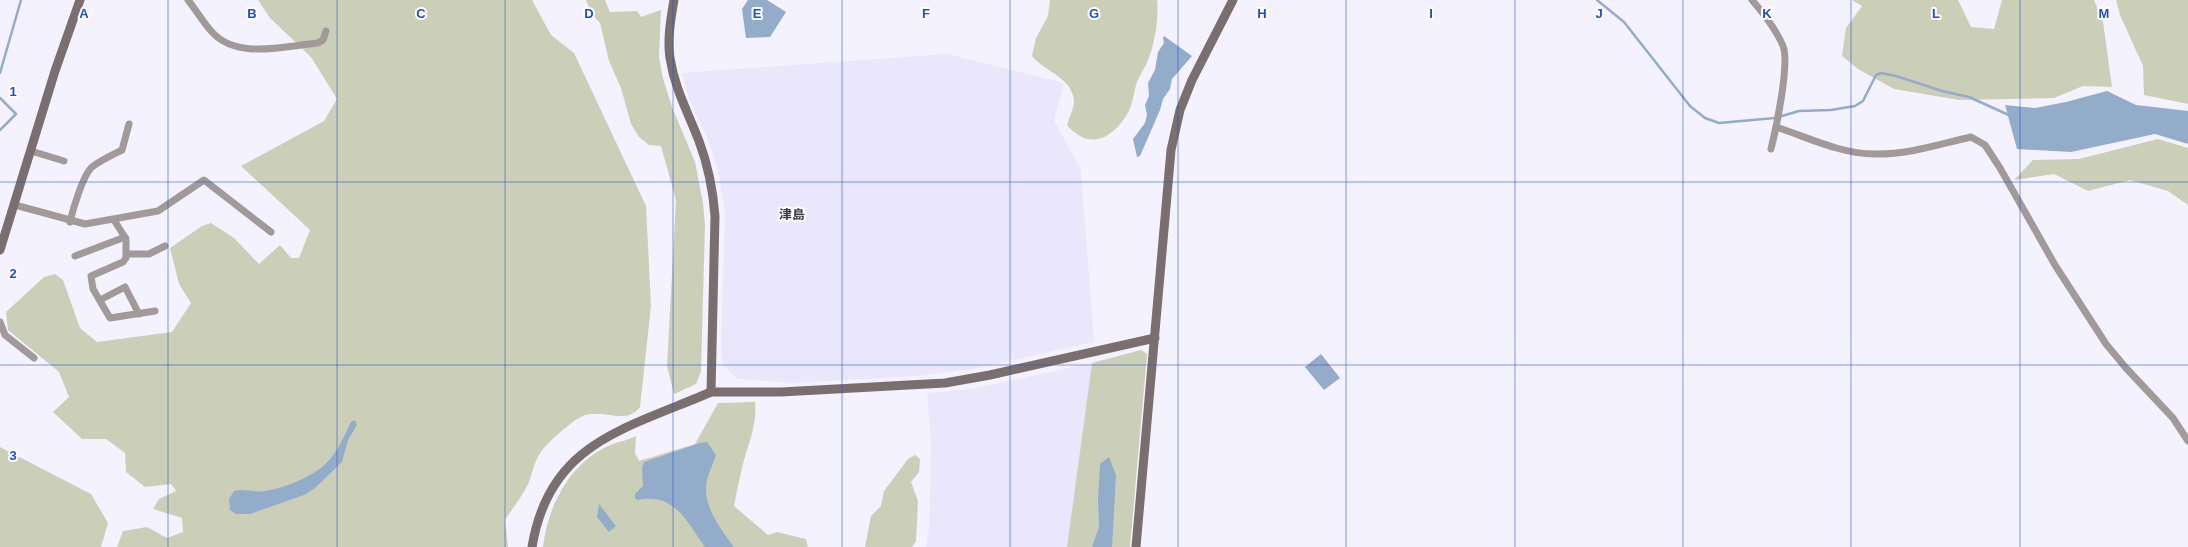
<svg xmlns="http://www.w3.org/2000/svg" width="2188" height="547" font-family="Helvetica,'Noto Sans JP',sans-serif">
	<style>
		.industrial { fill: #eae7fd }
		.green { fill: #cbcfb7 }
		.water { fill: #92acca }
		.lines { fill: none; stroke-linecap: round; stroke-linejoin: round }
		.stream { stroke: #92acca; stroke-width: 2.5 }
		.street { stroke: #a29a99; stroke-width: 7 }
		.secondary { stroke: #7a6f6e; stroke-width: 9 }
		.grid { fill: none; stroke: #1d4ed8; stroke-width: 1; stroke-opacity: 0.55 }
		.labels { text-anchor: middle; stroke-width: 4; stroke-linejoin: round; paint-order: stroke }
		.quarter-label { font-size: 13px; font-weight: bold; fill: #3b3844; stroke: #fff }
		.grid-label { font-size: 13px; text-anchor: middle; font-weight: bold; fill: #1d4ed8; stroke: #fff; stroke-width: 4; stroke-linejoin: round; paint-order: stroke }
	</style>
	<rect width="100%" height="100%" fill="#f5f2ff"/>
	<g class="industrial">
		<path d="M 947,54 L 1064,83 L 1054,120 L 1081,170 L 1094,342 L 973,369 L 914,376 L 797,383 L 737,379 L 722,364 L 721,339 L 725,213 L 718,170 L 708,140 L 689,99 L 682,73 Z"/>
		<path d="M 1092,363 L 1067,547 L 926,547 L 929,530 L 931,446 L 927,393 L 971,389 Z"/>
	</g>
	<g class="green">
		<path d="M 258,0 L 532,0 L 551,35 L 574,53 L 646,206 L 651,306 L 640,407 C 624,428 600,404 577,419 C 566,427 546,443 539,455 C 533,464 532,477 527,486 C 521,498 512,509 505,520 L 508,547 L 117,547 L 123,531 L 147,527 L 167,538 L 183,532 L 182,518 L 153,509 L 159,499 L 176,491 L 171,484 L 145,487 L 126,472 L 125,453 L 106,439 L 82,439 L 53,412 L 69,397 L 59,372 L 8,330 L 6,312 L 44,277 L 55,274 L 63,280 L 80,328 L 97,342 L 172,332 L 191,303 L 179,284 L 170,248 L 202,226 L 211,223 L 234,238 L 259,264 L 280,245 L 291,258 L 299,258 L 310,230 L 241,166 L 324,121 L 337,99 L 311,57 L 270,18 Z"/>
		<path d="M 586,0 L 605,0 L 610,12 L 637,11 L 641,17 L 661,10 L 659,56 L 662,75 L 672,107 L 695,162 L 703,203 L 705,225 L 701,371 L 696,384 L 674,394 L 667,366 L 676,200 L 661,146 L 649,145 L 639,137 L 631,124 L 621,88 L 609,61 L 600,23 L 591,13 Z"/>
		<path d="M 1050,0 L 1157,0 C 1159,18 1155,43 1148,60 C 1145,68 1140,74 1137,82 C 1134,91 1133,102 1129,111 C 1114,138 1090,152 1067,125 C 1069,118 1074,108 1074,101 C 1072,77 1045,72 1032,56 L 1036,38 L 1048,16 Z"/>
		<path d="M 1852,0 L 1958,0 L 1971,27 L 1994,29 L 2002,0 L 2094,0 L 2103,22 L 2112,87 L 2083,86 L 2054,98 L 1959,100 L 1894,89 L 1858,69 L 1842,56 L 1846,28 L 1862,6 Z"/>
		<path d="M 2116,0 L 2188,0 L 2188,104 L 2144,95 L 2143,66 L 2120,15 Z"/>
		<path d="M 2158,139 L 2188,148 L 2188,205 L 2168,191 L 2130,180 L 2088,191 L 2054,174 L 2014,180 L 2033,160 L 2079,159 Z"/>
		<path d="M 1141,350 L 1147,354 L 1130,547 L 1067,547 L 1092,363 Z"/>
		<path d="M 755,402 C 757,422 750,441 744,460 C 740,475 737,491 734,506 L 768,535 L 777,532 L 806,539 L 808,547 L 543,547 C 548,505 571,460 613,444 C 621,441 629,440 636,436 L 635,453 L 639,461 L 695,444 L 718,403 Z"/>
		<path d="M 0,447 L 91,494 L 108,523 L 101,547 L 0,547 Z"/>
		<path d="M 915,455 L 920,459 L 919,472 L 911,482 L 918,501 L 916,541 L 912,547 L 865,547 L 871,516 L 881,506 L 884,491 L 908,459 Z"/>
	</g>
	<g class="water">
		<path d="M 748,0 L 767,0 L 786,12 L 770,37 L 746,38 L 742,9 Z"/>
		<path d="M 1164,36 L 1192,56 L 1172,79 L 1170,89 L 1163,99 L 1160,110 L 1140,156 L 1137,157 L 1133,139 L 1145,123 L 1147,115 L 1145,105 L 1149,96 L 1148,83 L 1155,70 L 1158,52 L 1164,43 L 1163,38 Z"/>
		<path d="M 2107,91 L 2136,105 L 2188,111 L 2188,144 L 2155,134 L 2071,152 L 2017,149 L 2005,105 L 2035,108 L 2066,102 Z"/>
		<path d="M 1321,354 L 1340,378 L 1324,390 L 1305,367 Z"/>
		<path d="M 355,420 L 357,425 L 348,440 L 342,462 L 315,488 L 304,495 L 250,514 L 236,514 L 230,510 L 229,499 L 234,491 C 244,488 255,493 265,491 C 288,487 316,476 331,458 C 340,447 345,434 351,422 Z"/>
		<path d="M 707,442 L 716,455 C 713,465 706,477 706,488 C 705,509 722,531 734,547 L 705,547 C 686,521 675,492 637,500 L 635,498 L 635,494 L 643,486 L 642,468 L 644,462 L 700,443 Z"/>
		<path d="M 1109,457 L 1116,475 L 1112,547 L 1092,547 L 1099,527 L 1098,499 L 1100,464 Z"/>
		<path d="M 599,504 L 616,526 L 609,532 L 597,517 Z"/>
	</g>
	<g class="lines">
		<g class="stream">
			<path d="M 1597,0 L 1624,22 L 1690,106 L 1705,118 L 1719,123 L 1775,118 L 1799,111 L 1831,110 L 1855,106 L 1863,101 L 1876,75 L 1881,73 L 1896,76 L 1942,91 L 1969,97 L 2011,116"/>
			<path d="M 0,73 L 21,0"/>
			<path d="M 0,98 L 16,114 L 0,130"/>
		</g>
		<g class="street">
			<path d="M 188,0 C 196,10 203,22 212,32 C 237,60 285,46 318,43 L 323,40 L 326,31"/>
			<path d="M 1752,0 C 1764,14 1776,29 1783,46 C 1790,63 1776,129 1771,149"/>
			<path d="M 1776,127 C 1807,137 1841,154 1874,154 C 1907,155 1940,144 1971,137 L 1985,145 L 2000,168 L 2055,265 L 2106,344 L 2126,368 L 2173,418 L 2188,441"/>
			<path d="M 31,151 L 64,161"/>
			<path d="M 15,205 L 85,224 L 158,211 L 204,180 L 271,232"/>
			<path d="M 114,220 L 126,239 L 126,258 L 123,262 L 91,276 L 93,289 L 110,318 L 155,311"/>
			<path d="M 70,222 C 73,209 83,175 92,167 C 101,160 112,155 122,150 L 129,124"/>
			<path d="M 127,254 L 149,254 L 165,246"/>
			<path d="M 75,256 L 125,237"/>
			<path d="M 100,300 L 125,287 L 139,314"/>
			<path d="M 0,322 L 5,335 L 34,358"/>
		</g>
		<g class="secondary">
			<path d="M 674,0 C 671,18 667,39 670,58 C 675,90 688,112 699,141 C 708,165 713,190 715,216 L 711,392 L 781,392 L 945,383 L 990,375 L 1155,338"/>
			<path d="M 0,250 L 55,71 L 80,0"/>
			<path d="M 532,547 C 549,442 626,429 711,392"/>
			<path d="M 1136,547 L 1171,150 L 1180,110 L 1192,80 L 1233,0"/>
		</g>
	</g>
	<path class="grid" d="M 168,0 L 168,547M 337,0 L 337,547M 505,0 L 505,547M 673,0 L 673,547M 842,0 L 842,547M 1010,0 L 1010,547M 1178,0 L 1178,547M 1346,0 L 1346,547M 1515,0 L 1515,547M 1683,0 L 1683,547M 1851,0 L 1851,547M 2020,0 L 2020,547M 0,182 L 2188,182M 0,365 L 2188,365"/>
	<g class="labels">
		<g class="quarter-label">
			<text x="792" y="219">津島</text>
		</g>
	</g>
	<g class="grid-label">
		<text x="84" y="18">A</text>
		<text x="252" y="18">B</text>
		<text x="421" y="18">C</text>
		<text x="589" y="18">D</text>
		<text x="757" y="18">E</text>
		<text x="926" y="18">F</text>
		<text x="1094" y="18">G</text>
		<text x="1262" y="18">H</text>
		<text x="1431" y="18">I</text>
		<text x="1599" y="18">J</text>
		<text x="1767" y="18">K</text>
		<text x="1936" y="18">L</text>
		<text x="2104" y="18">M</text>
		<text x="13" y="96">1</text>
		<text x="13" y="278">2</text>
		<text x="13" y="460">3</text>
	</g>
</svg>
